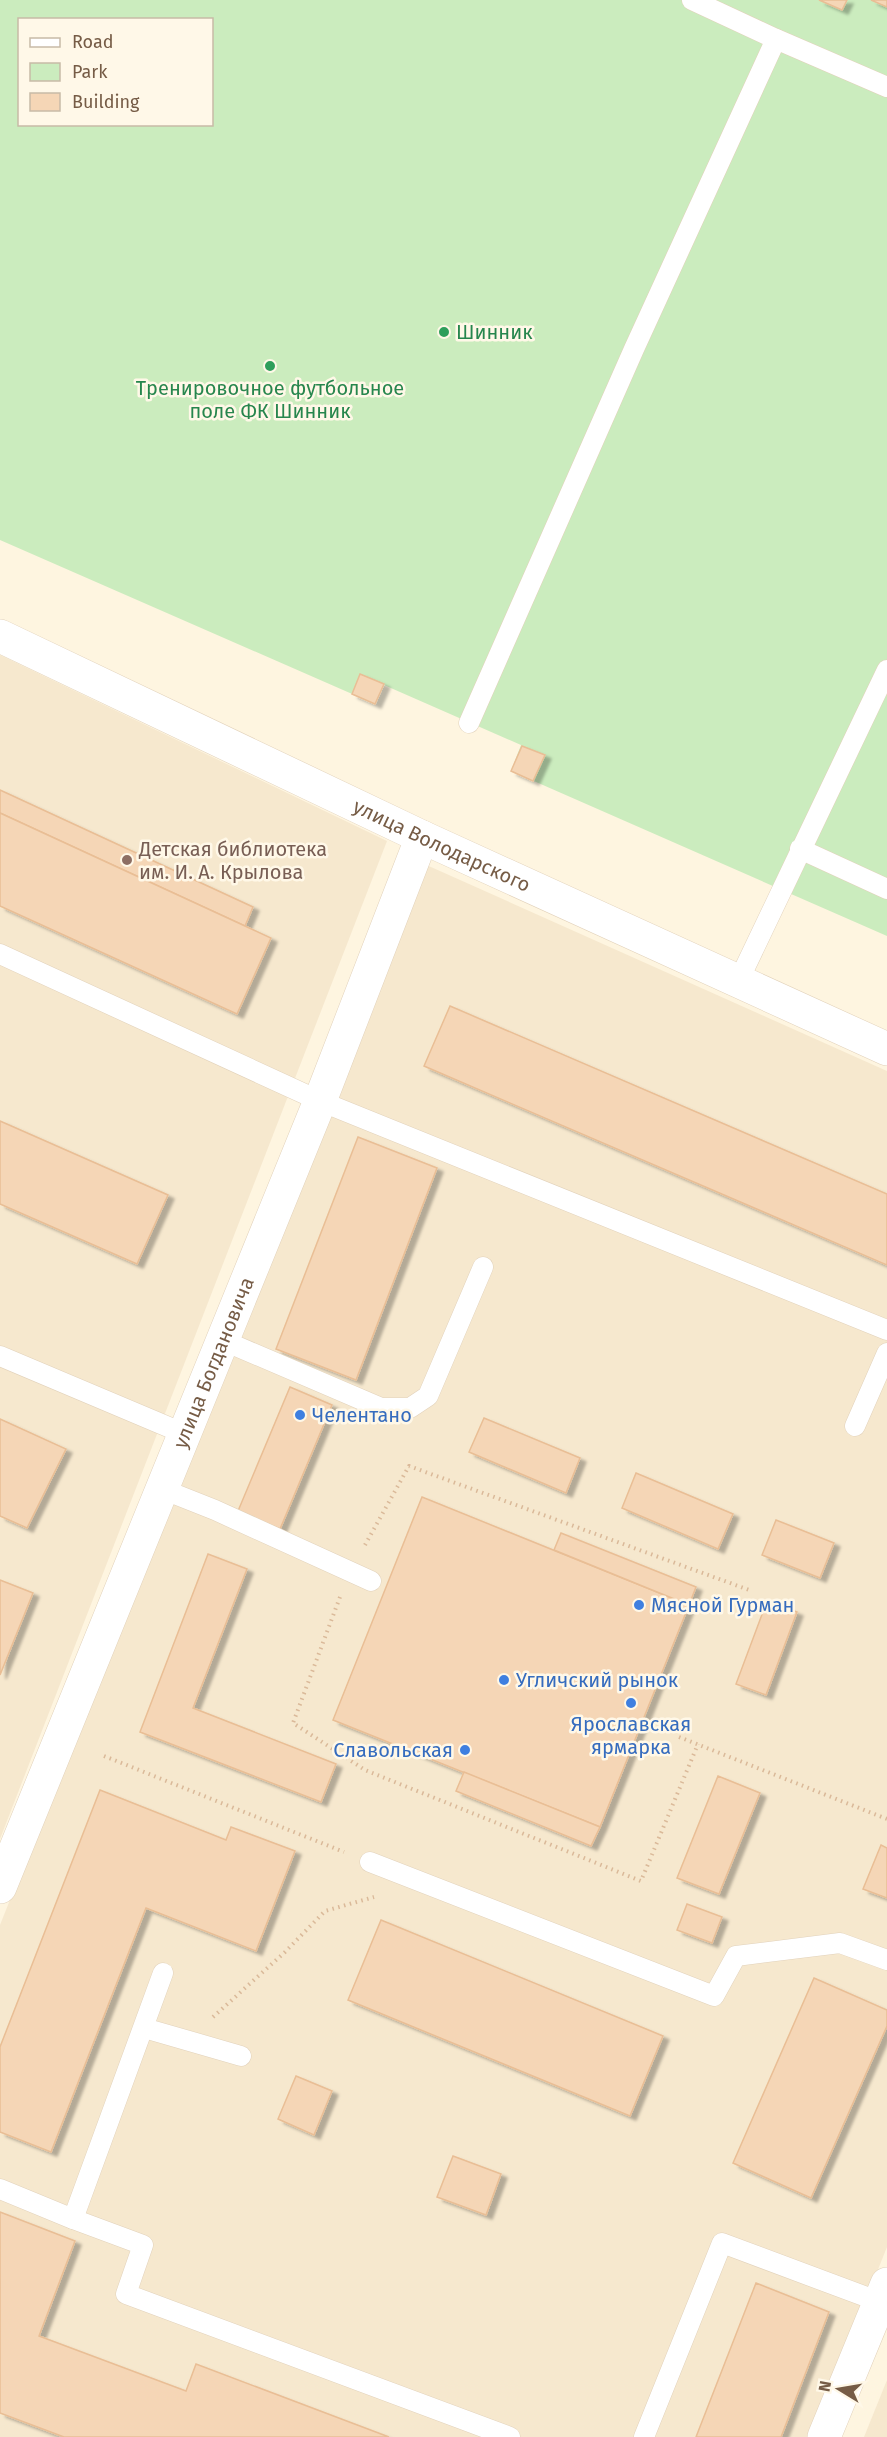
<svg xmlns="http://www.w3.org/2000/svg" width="887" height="2437" font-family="'Fira Sans',sans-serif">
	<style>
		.residential { fill: #f6e8ce }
		.green { fill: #cbecbe; fill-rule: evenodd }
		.building { fill: #f5d6b6; stroke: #e9be95; stroke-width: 1.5; filter: url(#shadow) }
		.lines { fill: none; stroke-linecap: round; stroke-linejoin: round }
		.service-casing { stroke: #e2d2bb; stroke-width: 21 }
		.minor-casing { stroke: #e2d2bb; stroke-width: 34 }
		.tertiary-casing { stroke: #e2d2bb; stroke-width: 34 }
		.path { stroke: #dab999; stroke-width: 4; stroke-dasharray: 1.5 4.5; stroke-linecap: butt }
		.service { stroke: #fff; stroke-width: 20 }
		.minor { stroke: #fff; stroke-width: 33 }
		.tertiary { stroke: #fff; stroke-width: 33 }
		.leisure-dot { fill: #2e9e5b; stroke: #fff8e8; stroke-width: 2 }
		.education-dot { fill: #8d6e63; stroke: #fff8e8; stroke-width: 2 }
		.shop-dot { fill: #3f7fe0; stroke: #fff8e8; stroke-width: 2 }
		.labels { text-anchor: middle; stroke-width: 5; stroke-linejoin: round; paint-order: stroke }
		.leisure-label { font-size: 20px; fill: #27864d; stroke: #fff8e8; text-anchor: start }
		.street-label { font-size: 20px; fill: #765c46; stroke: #fff8e8 }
		.education-label { font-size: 20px; fill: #785e54; stroke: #fff8e8; text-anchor: start }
		.shop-label { font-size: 20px; fill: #366cbe; stroke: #fff8e8; text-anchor: start }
	</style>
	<defs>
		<filter id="shadow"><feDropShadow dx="6" dy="4" stdDeviation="1.5" flood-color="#0004"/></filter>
	</defs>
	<rect width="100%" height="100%" fill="#fef5e0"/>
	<g class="residential">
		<path d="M 0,655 L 387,841 L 0,1839 Z"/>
		<path d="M 422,863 L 887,1071 L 887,2247 L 811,2437 L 0,2437 L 0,1925 Z"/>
		<path d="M 887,2380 L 887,2437 L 864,2437 Z"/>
	</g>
	<path class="green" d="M 0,0 L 887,0 L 887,936 L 511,771 L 521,745 L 384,685 L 375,704 L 0,540 ZM 20,20 L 212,20 L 212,124 L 20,124 Z"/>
	<g class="building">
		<path d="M 819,0 L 847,0 L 842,10 Z"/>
		<path d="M 871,0 L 887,0 L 887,7 Z"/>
		<path d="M 360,674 L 384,684 L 375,704 L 352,694 Z"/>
		<path d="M 522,746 L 545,755 L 533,781 L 511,771 Z"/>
		<path d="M 0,790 L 253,907 L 245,926 L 0,813 Z"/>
		<path d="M 0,813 L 271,938 L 237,1014 L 0,906 Z"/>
		<path d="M 450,1006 L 887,1194 L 887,1265 L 424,1066 Z"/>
		<path d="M 0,1121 L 168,1195 L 137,1264 L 0,1204 Z"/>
		<path d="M 358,1137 L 437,1168 L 356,1380 L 276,1349 Z"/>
		<path d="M 290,1387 L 332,1405 L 280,1529 L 238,1511 Z"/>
		<path d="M 484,1418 L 580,1458 L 566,1493 L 469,1452 Z"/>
		<path d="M 0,1419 L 66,1449 L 27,1528 L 0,1516 Z"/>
		<path d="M 636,1473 L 733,1514 L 718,1549 L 622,1508 Z"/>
		<path d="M 422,1497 L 689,1605 L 600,1827 L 333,1720 Z"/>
		<path d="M 776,1520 L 834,1543 L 820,1578 L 762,1555 Z"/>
		<path d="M 561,1533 L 696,1587 L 689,1605 L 554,1550 Z"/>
		<path d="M 208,1554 L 247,1569 L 193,1708 L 336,1764 L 321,1802 L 140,1732 Z"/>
		<path d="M 0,1580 L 33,1593 L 0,1675 Z"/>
		<path d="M 767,1601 L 797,1612 L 766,1695 L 736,1684 Z"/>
		<path d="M 464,1772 L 600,1827 L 591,1846 L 456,1791 Z"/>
		<path d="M 718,1776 L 760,1793 L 719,1894 L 677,1878 Z"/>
		<path d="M 100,1790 L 226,1840 L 231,1827 L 295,1851 L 256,1951 L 146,1908 L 51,2152 L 0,2132 L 0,2047 Z"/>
		<path d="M 881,1845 L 887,1848 L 887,1898 L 863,1889 Z"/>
		<path d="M 687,1904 L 722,1917 L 712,1943 L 677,1930 Z"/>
		<path d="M 381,1920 L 663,2036 L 630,2116 L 348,2000 Z"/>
		<path d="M 814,1978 L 887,2010 L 887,2026 L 811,2198 L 733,2163 Z"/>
		<path d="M 296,2076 L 332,2091 L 314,2135 L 278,2119 Z"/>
		<path d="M 453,2156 L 501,2174 L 486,2215 L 437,2197 Z"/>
		<path d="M 0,2212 L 75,2241 L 39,2336 L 186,2391 L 196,2364 L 389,2437 L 64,2437 L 0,2413 Z"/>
		<path d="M 756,2283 L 829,2312 L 781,2437 L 696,2437 Z"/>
	</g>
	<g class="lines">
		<defs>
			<g id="service">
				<path d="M 692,0 L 776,39 L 887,87"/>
				<path d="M 469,723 L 634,349 L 776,39"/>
				<path d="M 800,849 L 887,889"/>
				<path d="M 0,954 L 320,1101 L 887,1330"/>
				<path d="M 738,982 L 887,670"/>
				<path d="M 222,1340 L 381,1408 L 410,1408 L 428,1396 L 483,1267"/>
				<path d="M 0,1356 L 185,1434"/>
				<path d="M 855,1426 L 887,1353"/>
				<path d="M 162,1489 L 215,1510 L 371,1581"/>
				<path d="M 370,1862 L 714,1996 L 736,1956 L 840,1943 L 887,1960"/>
				<path d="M 144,2028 L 241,2056"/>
				<path d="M 0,2189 L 73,2219 L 163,1973"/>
				<path d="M 73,2219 L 143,2245 L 126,2294 L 510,2437"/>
				<path d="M 644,2437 L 722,2243 L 880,2302"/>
			</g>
			<g id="minor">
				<path id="s1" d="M 0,1887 L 320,1101 L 422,837"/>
			</g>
			<g id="tertiary">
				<path id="s2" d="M 0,636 L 422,837 L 887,1049"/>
				<path d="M 824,2437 L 887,2284"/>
			</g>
		</defs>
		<use href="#service" class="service-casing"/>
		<use href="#minor" class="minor-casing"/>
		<use href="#tertiary" class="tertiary-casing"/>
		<g class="path">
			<path d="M 365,1545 L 409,1466 L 752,1591"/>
			<path d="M 340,1597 L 293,1723 L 365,1770 L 641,1881 L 698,1744"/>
			<path d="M 679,1737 L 887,1819"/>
			<path d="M 104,1756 L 344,1852"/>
			<path d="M 213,2017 L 285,1952 L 325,1911 L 374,1897"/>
		</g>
		<use href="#service" class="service"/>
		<use href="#minor" class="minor"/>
		<use href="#tertiary" class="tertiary"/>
	</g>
	<g class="leisure-dot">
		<circle cx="444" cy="332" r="6"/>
		<circle cx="270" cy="366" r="6"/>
	</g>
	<circle class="education-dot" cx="127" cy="860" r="6"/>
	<g class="shop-dot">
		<circle cx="300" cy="1415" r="6"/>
		<circle cx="639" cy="1605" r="6"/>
		<circle cx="504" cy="1680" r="6"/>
		<circle cx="631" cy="1703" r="6"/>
		<circle cx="465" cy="1750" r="6"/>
	</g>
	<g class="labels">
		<g class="leisure-label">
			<text x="456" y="339">Шинник</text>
			<text x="270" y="395" text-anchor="middle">Тренировочное футбольное<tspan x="270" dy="23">поле ФК Шинник</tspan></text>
		</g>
		<g class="street-label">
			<text dy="7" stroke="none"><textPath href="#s2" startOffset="489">улица Володарского</textPath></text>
			<text dy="7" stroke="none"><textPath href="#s1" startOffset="566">улица Богдановича</textPath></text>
		</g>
		<g class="education-label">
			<text x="139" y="856">Детская библиотека<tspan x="139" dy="23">им. И. А. Крылова</tspan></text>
		</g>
		<g class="shop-label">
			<text x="312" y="1422">Челентано</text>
			<text x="651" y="1612">Мясной Гурман</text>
			<text x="516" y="1687">Угличский рынок</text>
			<text x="631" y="1731" text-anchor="middle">Ярославская<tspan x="631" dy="23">ярмарка</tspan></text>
			<text x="453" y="1757" text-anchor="end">Славольская</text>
		</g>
	</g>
	<rect x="18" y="18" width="195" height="108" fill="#fff8e8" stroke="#c8baa7" stroke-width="1.5"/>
	<rect x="30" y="38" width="30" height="9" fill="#ffffff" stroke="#c8baa7" stroke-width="1.5"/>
	<text x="72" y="48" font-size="18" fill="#765c46">Road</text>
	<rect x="30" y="63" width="30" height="18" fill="#cbecbe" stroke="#c8baa7" stroke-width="1.5"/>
	<text x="72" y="78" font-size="18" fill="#765c46">Park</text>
	<rect x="30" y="93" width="30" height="18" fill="#f5d6b6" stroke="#c8baa7" stroke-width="1.5"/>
	<text x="72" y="108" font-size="18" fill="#765c46">Building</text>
	<g transform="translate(839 2389) rotate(281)" stroke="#fff8e8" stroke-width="4.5" paint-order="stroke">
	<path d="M0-4.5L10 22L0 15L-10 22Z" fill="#765c46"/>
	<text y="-9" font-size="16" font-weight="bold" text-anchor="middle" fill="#765c46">N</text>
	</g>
</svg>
